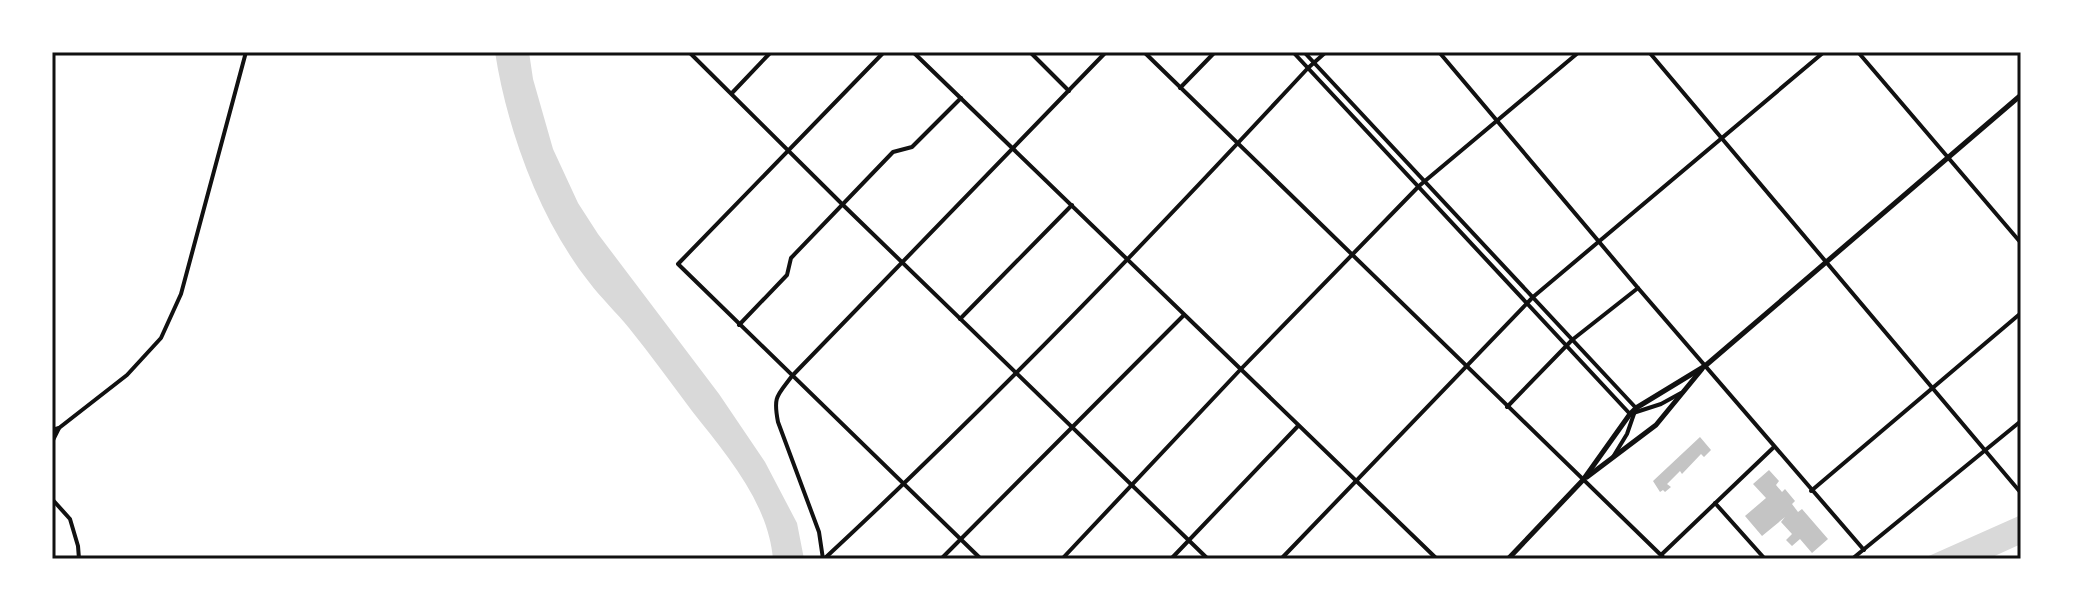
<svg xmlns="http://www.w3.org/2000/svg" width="2073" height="611" font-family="Helvetica,sans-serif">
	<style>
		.water { fill: #d9d9d9 }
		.building { fill: #c4c4c4 }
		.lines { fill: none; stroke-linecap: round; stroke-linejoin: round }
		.minor { stroke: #111; stroke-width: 4 }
		.secondary { stroke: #111; stroke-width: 5 }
		.neatline { fill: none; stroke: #111; stroke-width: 3 }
	</style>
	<rect width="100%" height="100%" fill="#fff"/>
	<g class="water">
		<path d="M 495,52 L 529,52 L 533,79 L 553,149 L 578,203 L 598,234 L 719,394 L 765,462 L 797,523 L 804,559 L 773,559 C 768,502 726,454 692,411 C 671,383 651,355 629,328 C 616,312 601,298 589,282 C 540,220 507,130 495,52 Z"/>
		<path d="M 2021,515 L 2021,544 L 1988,559 L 1922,559 Z"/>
	</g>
	<g class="building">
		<path d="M 1700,437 L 1711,450 L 1704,457 L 1701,454 L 1682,474 L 1680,471 L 1667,484 L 1671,487 L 1665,492 L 1663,490 L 1660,492 L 1653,481 Z"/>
		<path d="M 1769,470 L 1779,481 L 1776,485 L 1782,492 L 1785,489 L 1795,501 L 1792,504 L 1798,512 L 1802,509 L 1828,539 L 1812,553 L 1800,539 L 1792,546 L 1786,540 L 1792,534 L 1781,522 L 1785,517 L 1762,536 L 1745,516 L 1766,498 L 1753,484 Z"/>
	</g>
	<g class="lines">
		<g class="minor">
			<path d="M 689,52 L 842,204 L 1208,559"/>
			<path d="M 884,52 L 678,264 L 981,559"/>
			<path d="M 913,52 L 1437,559"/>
			<path d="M 1030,52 L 1069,91"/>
			<path d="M 1144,52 L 1665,559"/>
			<path d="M 1293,52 L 1630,414 L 1661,404 L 1681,393"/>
			<path d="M 1304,52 L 1636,408 L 1627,434 L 1613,457"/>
			<path d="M 1439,52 L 1638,288 L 1864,550"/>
			<path d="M 1649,52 L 2021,493"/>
			<path d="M 1858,52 L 2021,243"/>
			<path d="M 1180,88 L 1215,52"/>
			<path d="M 732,93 L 771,52"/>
			<path d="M 960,319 L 1072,205"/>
			<path d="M 739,325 L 787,275 L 791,258 L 893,152 L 912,147 L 961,98"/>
			<path d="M 1507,407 L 1572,340 L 1638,288"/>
			<path d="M 59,428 L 127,375 L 161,338 L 181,294 L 246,52"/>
			<path d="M 52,430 L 59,428 L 52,442"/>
			<path d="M 52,449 L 52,461"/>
			<path d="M 1811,491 L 2021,313"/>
			<path d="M 52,499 L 70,519 L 78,546 L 79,559"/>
			<path d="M 1715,503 L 1765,559"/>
			<path d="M 1661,555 L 1774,447"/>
			<path d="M 823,559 L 819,532 L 778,422 C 773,396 777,396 792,376 L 1106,52"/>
			<path d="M 824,559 C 992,403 1151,237 1308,68 L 1326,52"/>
			<path d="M 941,559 L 1184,315"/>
			<path d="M 1062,559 L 1240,370 L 1419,186 L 1579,52"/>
			<path d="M 1171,559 L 1298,426"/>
			<path d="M 1281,559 L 1533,297 L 1824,52"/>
			<path d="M 1852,559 L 2021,421"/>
		</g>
		<g class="secondary">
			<path d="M 1587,477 L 1656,425 L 1702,369"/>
			<path d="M 1508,559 L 1583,480 L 1630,414 L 1636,408 L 1705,366 L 2021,95"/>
		</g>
	</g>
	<rect width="2073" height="611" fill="none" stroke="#ffffff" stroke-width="108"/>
	<rect x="54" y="54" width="1965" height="503" class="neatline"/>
</svg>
